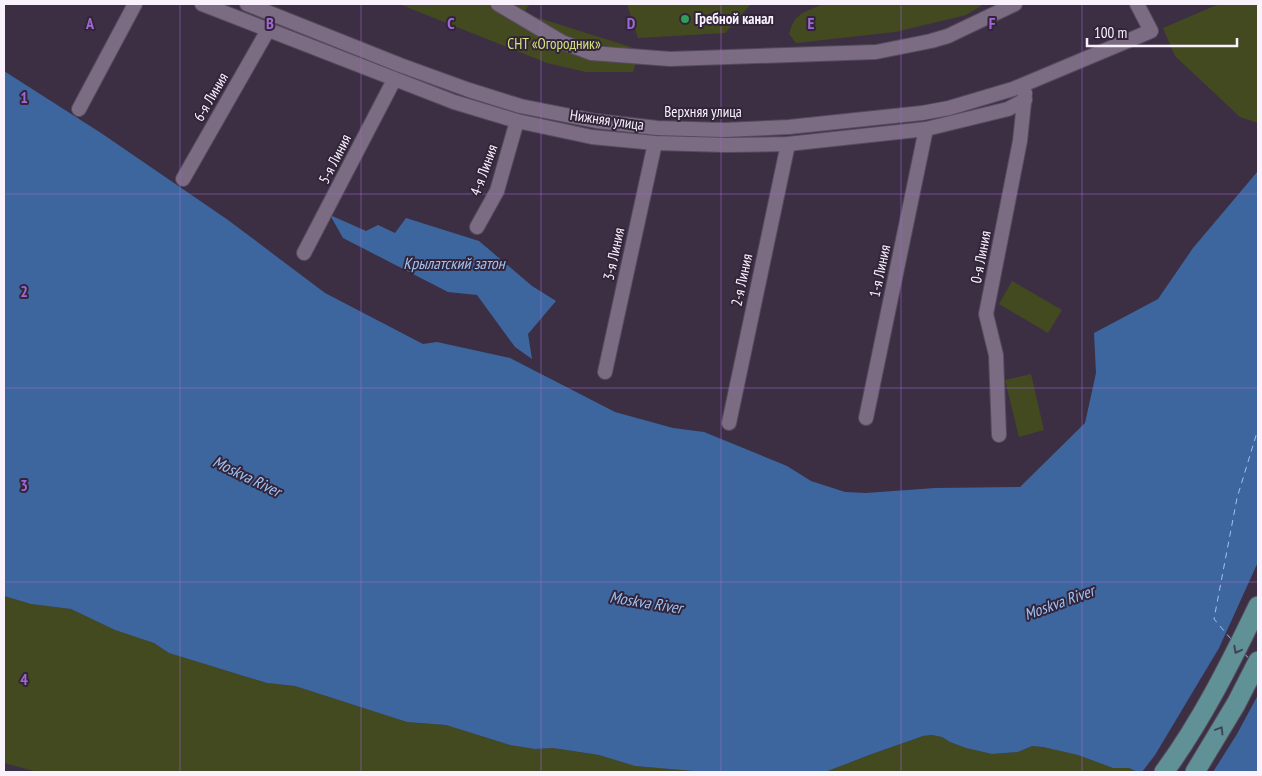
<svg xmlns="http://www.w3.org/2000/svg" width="1262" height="776" font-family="'PT Sans Narrow',sans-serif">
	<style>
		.green { fill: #444a1f }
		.water { fill: #3d669f }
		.pier { fill: #3c2f44 }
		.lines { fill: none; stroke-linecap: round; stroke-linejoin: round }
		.ferry { stroke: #9fc2f3; stroke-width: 1; stroke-dasharray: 6 5; stroke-linecap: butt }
		.minor-casing { stroke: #564b5d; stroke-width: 16 }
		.major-casing { stroke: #564b5d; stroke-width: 21 }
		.minor { stroke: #7b6c84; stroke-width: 14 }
		.major { stroke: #5f9197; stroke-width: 19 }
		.oneway { stroke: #404556 }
		.grid { fill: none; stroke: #a167d2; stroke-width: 1; stroke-opacity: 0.55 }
		.leisure-dot { fill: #2e9e5b; stroke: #32253a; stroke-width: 2 }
		.labels { text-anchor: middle; stroke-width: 4; stroke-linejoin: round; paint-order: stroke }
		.poi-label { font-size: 15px; font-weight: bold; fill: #f9f2fd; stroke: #32253a; text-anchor: start }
		.park-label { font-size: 15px; fill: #d4e479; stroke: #32253a }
		.street-label { font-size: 15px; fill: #f9f2fd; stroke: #32253a }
		.water-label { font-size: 16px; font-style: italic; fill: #9fc2f3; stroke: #32253a }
		.grid-label { font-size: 16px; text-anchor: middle; font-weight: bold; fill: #a167d2; stroke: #32253a; stroke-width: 4; stroke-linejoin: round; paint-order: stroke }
	</style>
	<rect width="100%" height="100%" fill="#3c2f44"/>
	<g class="green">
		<path d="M 399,4 L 530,4 L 523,13 L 640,50 L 633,72 L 586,72 L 547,63 Z"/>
		<path d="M 627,4 L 751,4 L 725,33 L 638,38 Z"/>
		<path d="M 823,4 L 984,4 L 966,15 L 895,32 L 796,43 L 789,34 C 795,12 804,13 823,4 Z"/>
		<path d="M 1219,4 L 1258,4 L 1258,123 L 1240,117 L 1175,56 L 1163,28 Z"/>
		<path d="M 1012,281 L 1062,310 L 1048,333 L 999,304 Z"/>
		<path d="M 1031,374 L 1044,430 L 1019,437 L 1005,380 Z"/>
		<path d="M 4,596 L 31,604 L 71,609 L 115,630 L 154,643 L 169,653 L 267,683 L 295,686 L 407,722 L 446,725 L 510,745 L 535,749 L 553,748 L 572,751 L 599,755 L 635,766 L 705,772 L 38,772 L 4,763 Z"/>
		<path d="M 932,735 L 942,737 L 950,742 L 966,748 L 992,754 L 1018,752 L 1032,746 L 1043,747 L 1078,755 L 1113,768 L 1129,768 L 1138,772 L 825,772 L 872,754 L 923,736 Z"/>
	</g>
	<g class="water">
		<path d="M 4,71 L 101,133 L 228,220 L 325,293 L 423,344 L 437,342 L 510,358 L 615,412 L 673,428 L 704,432 L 787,466 L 811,481 L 845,492 L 866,493 L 935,488 L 1020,487 L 1085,423 L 1096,373 L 1094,333 L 1158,299 L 1193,248 L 1258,171 L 1258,772 L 1138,772 L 1129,768 L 1113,768 L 1078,755 L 1043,747 L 1032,746 L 1018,752 L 992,754 L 966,748 L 950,742 L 942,737 L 932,735 L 923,736 L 872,754 L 825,772 L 705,772 L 635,766 L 599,755 L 553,748 L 535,749 L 510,745 L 446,725 L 407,722 L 295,686 L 267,683 L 169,653 L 154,643 L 115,630 L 71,609 L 31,604 L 4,596 Z"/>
		<path d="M 330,215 L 366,231 L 378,225 L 395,233 L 406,218 L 479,241 L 532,286 L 556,301 L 528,334 L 532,359 L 515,347 L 477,295 L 448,292 L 343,238 Z"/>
	</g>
	<path class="pier" d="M 1258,562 L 1258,695 L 1237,734 L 1213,772 L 1142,772 L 1155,755 L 1219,648 Z"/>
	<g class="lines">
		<g class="ferry">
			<path d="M 1231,639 L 1214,619 L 1237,498 L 1258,429"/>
			<path d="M 1244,653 L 1250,660"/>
		</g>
		<defs>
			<g id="minor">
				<path d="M 202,4 L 454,102 L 517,121 L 592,137 L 655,143 L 726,145 L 788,144 L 926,129 L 1008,109 L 1025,100"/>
				<path d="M 247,4 L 400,65 L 469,90 L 520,106 L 596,121 L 657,128 L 724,130 L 789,127 L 922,113 L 949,108 L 1013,89 L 1151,31 L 1137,4"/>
				<path d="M 498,4 L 562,42 L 591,53 L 670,59 L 876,52 L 931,41 L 948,36 L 1015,4"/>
				<path d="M 79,109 L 135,4"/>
				<path d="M 183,179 L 268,30"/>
				<path d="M 477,227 L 497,191 L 517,121"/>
				<path d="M 304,253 L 394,80"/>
				<path d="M 605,372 L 655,143"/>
				<path d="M 866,418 L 926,129"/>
				<path d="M 729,423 L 788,144"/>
				<path d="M 999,435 L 996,355 L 986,314 L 1020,141 L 1025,93"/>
			</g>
			<g id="major">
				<path d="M 1164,772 C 1201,722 1231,662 1258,606"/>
				<path d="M 1195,772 L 1236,704 L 1258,661"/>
			</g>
		</defs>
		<use href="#minor" class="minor-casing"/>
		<use href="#major" class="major-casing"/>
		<use href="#minor" class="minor"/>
		<use href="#major" class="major"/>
	</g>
	<defs><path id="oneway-chevron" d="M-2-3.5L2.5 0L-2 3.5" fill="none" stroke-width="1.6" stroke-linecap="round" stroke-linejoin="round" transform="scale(1.25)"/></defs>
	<g class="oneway">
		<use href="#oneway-chevron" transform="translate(1237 650) rotate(118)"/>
		<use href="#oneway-chevron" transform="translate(1220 730) rotate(-59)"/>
	</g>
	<path class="grid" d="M 180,4 L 180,772M 361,4 L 361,772M 541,4 L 541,772M 721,4 L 721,772M 901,4 L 901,772M 1082,4 L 1082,772M 4,194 L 1258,194M 4,388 L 1258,388M 4,582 L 1258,582"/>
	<circle class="leisure-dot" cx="685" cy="19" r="5"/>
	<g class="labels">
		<g class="poi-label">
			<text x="695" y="24">Гребной канал</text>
		</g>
		<g class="park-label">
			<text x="554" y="49">СНТ «Огородник»</text>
		</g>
		<g class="street-label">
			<text transform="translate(211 97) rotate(-60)" y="5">6-я Линия</text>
			<text x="703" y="117">Верхняя улица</text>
			<text transform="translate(607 120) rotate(8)" y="5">Нижняя улица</text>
			<text transform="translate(335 159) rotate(-63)" y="5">5-я Линия</text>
			<text transform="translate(484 170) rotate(-70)" y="5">4-я Линия</text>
			<text transform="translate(614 254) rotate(-78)" y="5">3-я Линия</text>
			<text transform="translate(981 257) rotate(-79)" y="5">0-я Линия</text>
			<text transform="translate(880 271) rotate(-78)" y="5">1-я Линия</text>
			<text transform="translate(742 280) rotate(-78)" y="5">2-я Линия</text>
		</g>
		<g class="water-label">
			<text x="454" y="269">Крылатский затон</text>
			<text transform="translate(247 476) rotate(26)" y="6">Moskva River</text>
			<text transform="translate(646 602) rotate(9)" y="6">Moskva River</text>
			<text transform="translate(1059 602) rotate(-20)" y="6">Moskva River</text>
		</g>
	</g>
	<g class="grid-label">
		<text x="90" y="29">A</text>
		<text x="270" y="29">B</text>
		<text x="451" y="29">C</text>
		<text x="631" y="29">D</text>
		<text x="811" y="29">E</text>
		<text x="992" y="29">F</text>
		<text x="24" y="103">1</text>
		<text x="24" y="297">2</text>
		<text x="24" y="491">3</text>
		<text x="24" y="685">4</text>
	</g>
	<rect width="1262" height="776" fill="none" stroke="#f9f2fd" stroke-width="10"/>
	<path d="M1087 38v8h150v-8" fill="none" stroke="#f9f2fd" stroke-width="2.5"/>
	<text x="1094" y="38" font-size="15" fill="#f9f2fd" stroke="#32253a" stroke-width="4" paint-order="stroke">100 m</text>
</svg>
